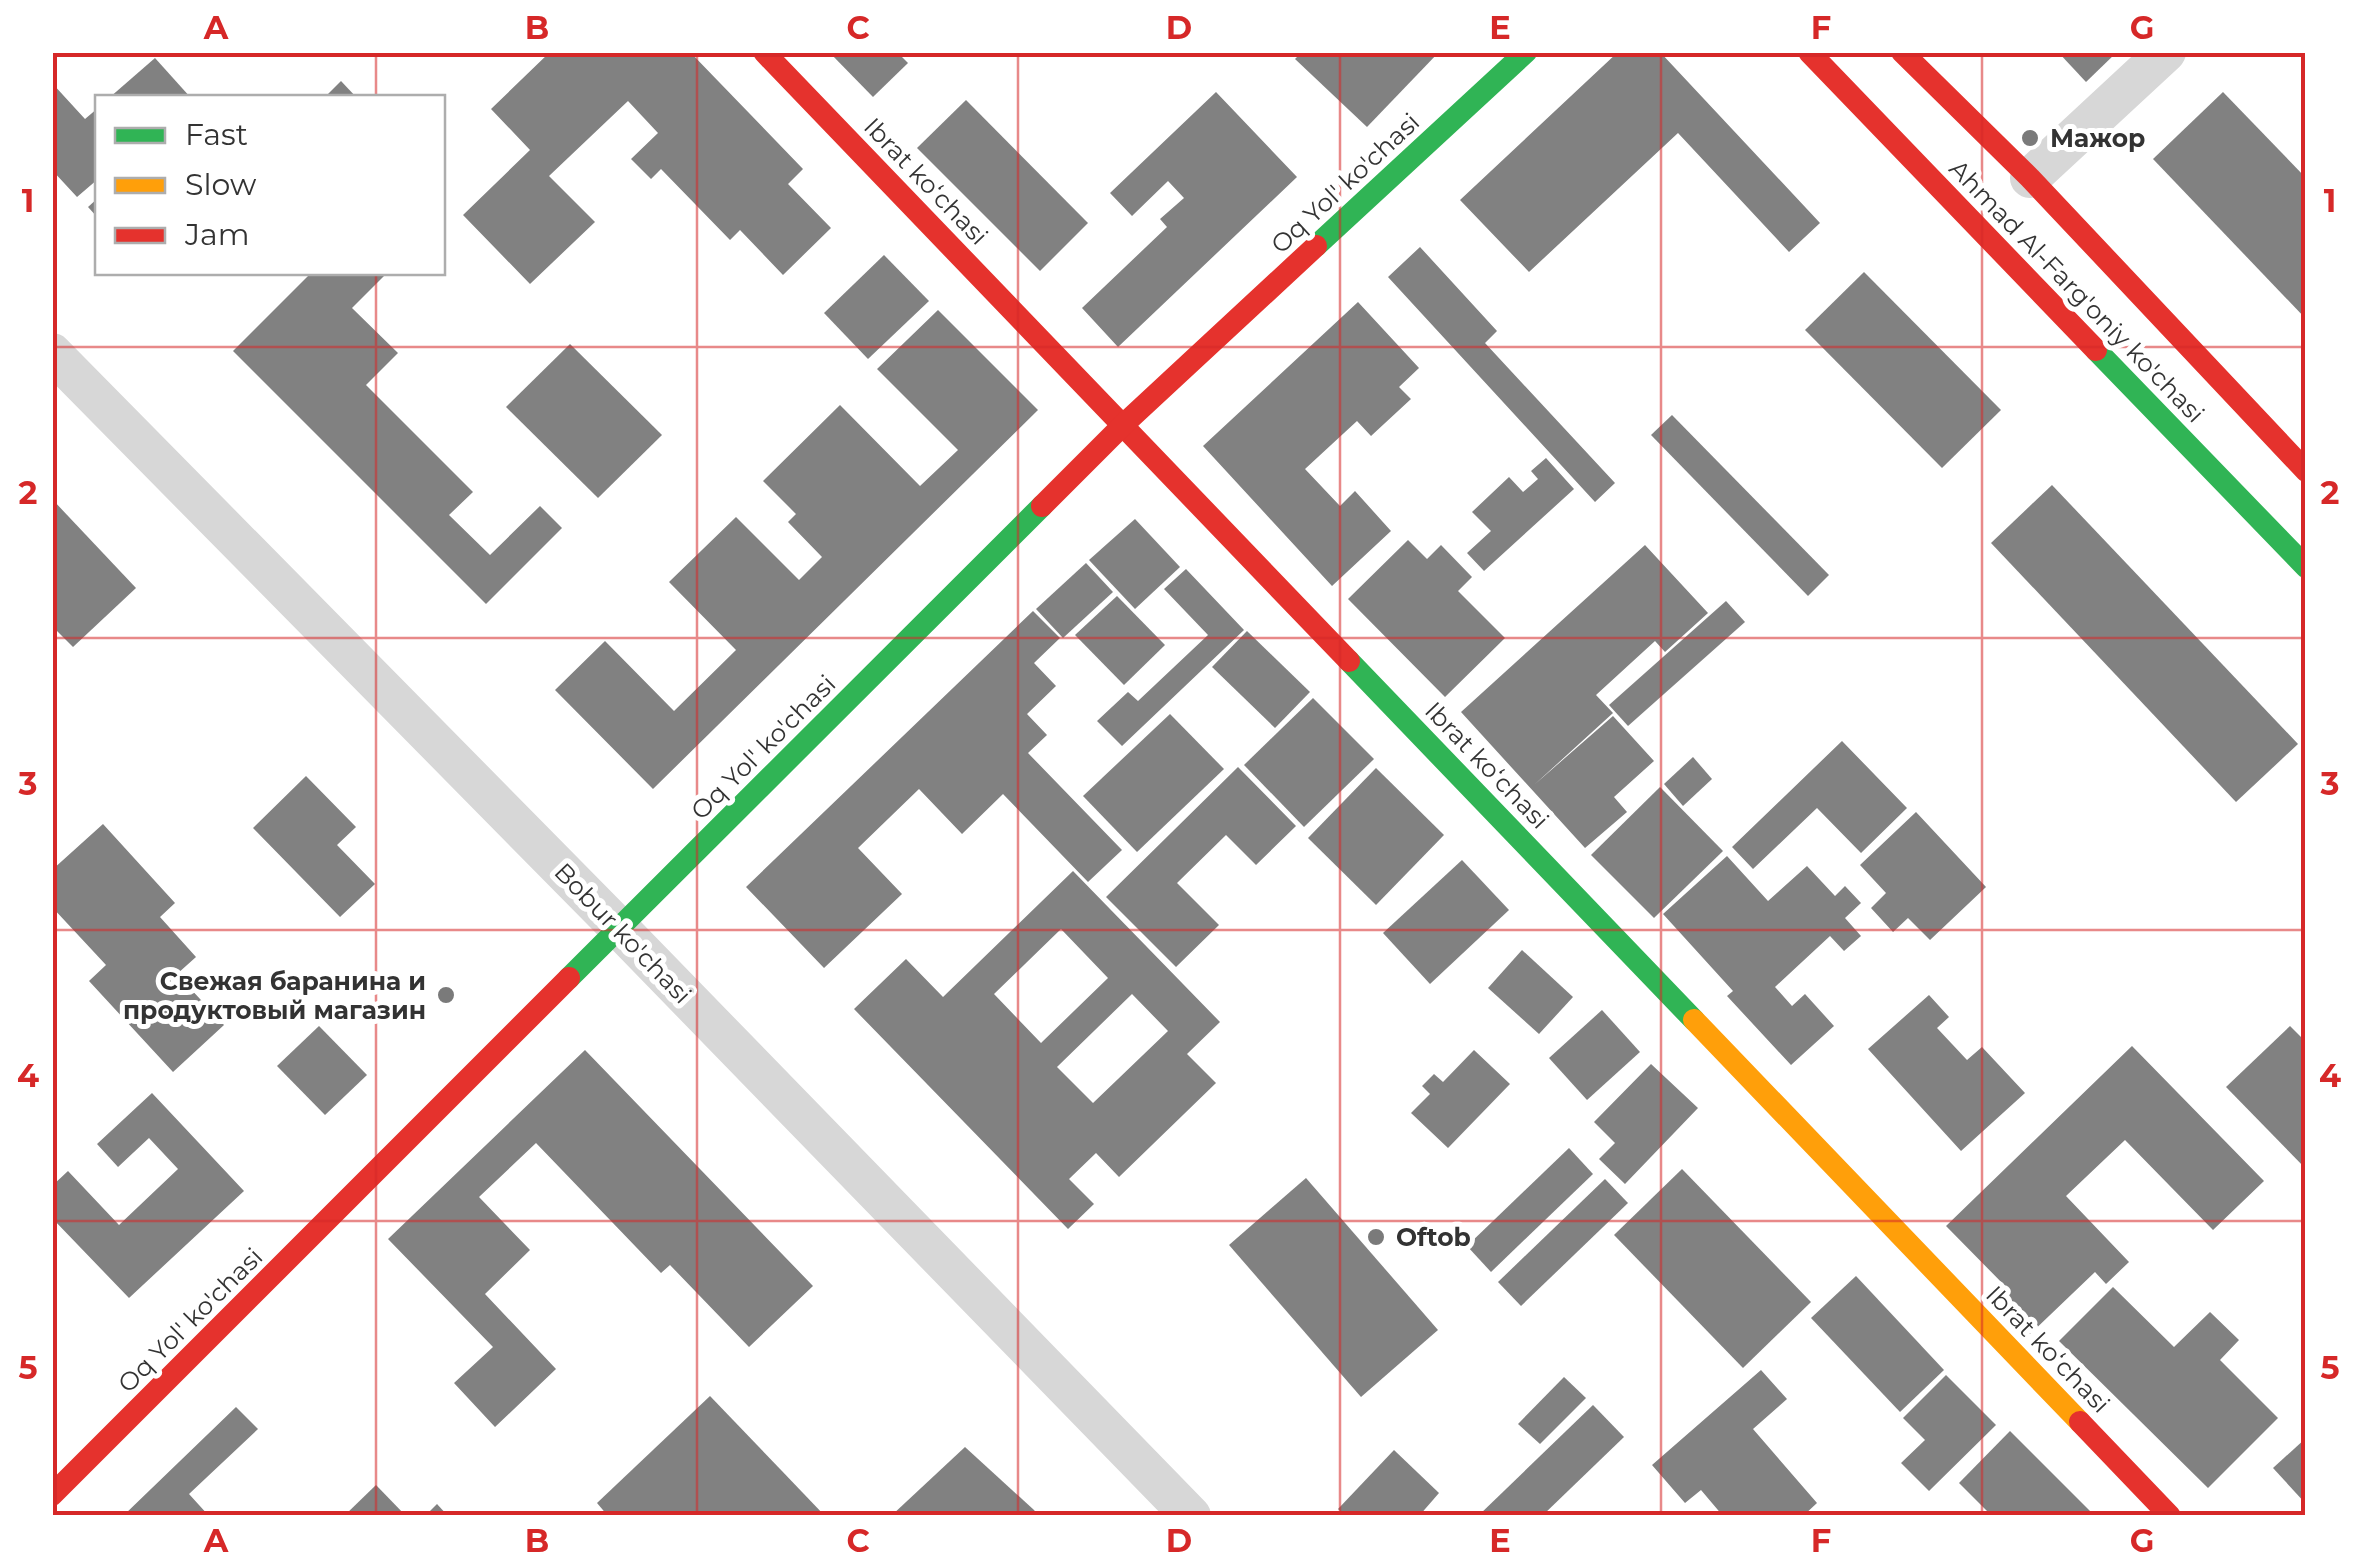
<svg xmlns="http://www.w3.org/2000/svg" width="2358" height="1568" font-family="Montserrat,sans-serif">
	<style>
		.building { fill: #818181; fill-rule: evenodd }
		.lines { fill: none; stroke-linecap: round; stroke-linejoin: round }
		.street { stroke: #d7d7d7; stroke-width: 40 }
		.fast { stroke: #30b455; stroke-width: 22 }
		.slow { stroke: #ff9f0a; stroke-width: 22 }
		.jam { stroke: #e5322d; stroke-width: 22 }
		.grid { fill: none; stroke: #d62828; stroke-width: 2.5; stroke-opacity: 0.55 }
		.poi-dot { fill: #7a7a7a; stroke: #fff; stroke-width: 4 }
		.labels { text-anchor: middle; stroke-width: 10; stroke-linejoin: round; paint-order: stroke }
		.poi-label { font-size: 25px; font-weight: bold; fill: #333; stroke: #fff; text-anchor: start }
		.street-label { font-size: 25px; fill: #333; stroke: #fff }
		.neatline { fill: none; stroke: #d62828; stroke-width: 4 }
		.grid-label { font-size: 32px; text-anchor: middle; font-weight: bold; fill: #d62828 }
	</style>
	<rect width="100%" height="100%" fill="#fff"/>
	<g class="building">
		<path d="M 550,52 L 690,52 L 803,169 L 788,184 L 831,228 L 783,275 L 740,230 L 730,240 L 661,169 L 651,179 L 631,159 L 658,133 L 628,101 L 549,176 L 595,222 L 530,284 L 463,215 L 530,150 L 491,109 Z"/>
		<path d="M 829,52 L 897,52 L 908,63 L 873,97 Z"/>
		<path d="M 1302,52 L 1439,52 L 1367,127 L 1295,59 Z"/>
		<path d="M 1618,52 L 1660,52 L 1820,223 L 1789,252 L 1678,133 L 1529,272 L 1460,200 Z"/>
		<path d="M 2058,52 L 2117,52 L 2086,82 Z"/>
		<path d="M 155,58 L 191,98 L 109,98 Z"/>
		<path d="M 341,81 L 357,98 L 324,98 Z"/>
		<path d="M 52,83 L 85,119 L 98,108 L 98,179 L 77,197 L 52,170 Z"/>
		<path d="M 1216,92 L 1297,177 L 1118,347 L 1082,308 L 1167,227 L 1160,219 L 1184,198 L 1168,181 L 1132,216 L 1110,193 Z"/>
		<path d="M 2223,92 L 2306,178 L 2306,319 L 2153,159 Z"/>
		<path d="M 966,100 L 1088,223 L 1040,271 L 917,148 Z"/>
		<path d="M 98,198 L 98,218 L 88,207 Z"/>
		<path d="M 1420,247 L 1497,331 L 1485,343 L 1615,483 L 1595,502 L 1388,277 Z"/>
		<path d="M 884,255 L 929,301 L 868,359 L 824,313 Z"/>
		<path d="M 312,272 L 388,272 L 352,308 L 398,353 L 366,385 L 473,492 L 449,515 L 490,555 L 540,506 L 562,528 L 486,604 L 233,351 Z"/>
		<path d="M 1864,272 L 2001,410 L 1942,468 L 1805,330 Z"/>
		<path d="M 1358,302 L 1419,368 L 1399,387 L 1411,399 L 1371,436 L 1357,421 L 1305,469 L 1340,506 L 1355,491 L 1391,531 L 1332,586 L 1203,446 Z"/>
		<path d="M 938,310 L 1038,410 L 653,789 L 555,690 L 605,641 L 674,711 L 736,650 L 669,582 L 736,517 L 799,580 L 822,557 L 788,522 L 796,514 L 763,481 L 840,405 L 920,486 L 958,450 L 877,369 Z"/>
		<path d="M 570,344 L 662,435 L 598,498 L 506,407 Z"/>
		<path d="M 1672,415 L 1829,575 L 1808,596 L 1651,435 Z"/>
		<path d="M 1546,458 L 1574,489 L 1484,571 L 1467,553 L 1491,531 L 1472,512 L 1509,477 L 1523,492 L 1538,479 L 1531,471 Z"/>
		<path d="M 2052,485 L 2298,744 L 2236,802 L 1991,543 Z"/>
		<path d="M 52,499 L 136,588 L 73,647 L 52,626 Z"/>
		<path d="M 1135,519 L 1180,567 L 1135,609 L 1089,560 Z"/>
		<path d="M 1408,540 L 1427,559 L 1441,545 L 1472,577 L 1458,591 L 1505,638 L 1445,697 L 1348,599 Z"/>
		<path d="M 1645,545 L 1708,613 L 1665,652 L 1655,641 L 1596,695 L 1613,713 L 1534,785 L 1613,716 L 1654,761 L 1614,797 L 1627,812 L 1585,848 L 1461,712 Z"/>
		<path d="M 1086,563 L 1113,592 L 1063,638 L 1036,609 Z"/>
		<path d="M 1186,569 L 1244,630 L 1122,746 L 1097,721 L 1128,692 L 1138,701 L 1208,635 L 1164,589 Z"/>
		<path d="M 1117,596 L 1165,645 L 1124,685 L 1075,635 Z"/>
		<path d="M 1726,601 L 1745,622 L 1628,726 L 1609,705 Z"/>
		<path d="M 1033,611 L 1060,638 L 1034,663 L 1056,686 L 1027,714 L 1047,735 L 1028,753 L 1122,850 L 1088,882 L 1003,794 L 962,834 L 919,789 L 858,848 L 902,894 L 824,968 L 746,887 Z"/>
		<path d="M 1247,631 L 1310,692 L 1275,728 L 1212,667 Z"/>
		<path d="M 1313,698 L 1374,759 L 1304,827 L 1244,765 Z"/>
		<path d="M 1170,714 L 1224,769 L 1137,852 L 1083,796 Z"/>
		<path d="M 1842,741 L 1907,808 L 1861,853 L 1817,808 L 1753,869 L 1732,847 Z"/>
		<path d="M 1693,757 L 1712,779 L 1683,806 L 1664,784 Z"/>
		<path d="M 1238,767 L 1296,826 L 1256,865 L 1226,835 L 1177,883 L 1219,925 L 1176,967 L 1106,897 Z"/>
		<path d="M 1376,768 L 1444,835 L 1376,905 L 1308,838 Z"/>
		<path d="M 306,776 L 356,827 L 337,845 L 375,884 L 340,917 L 253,828 Z"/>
		<path d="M 1660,787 L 1723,851 L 1654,918 L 1591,855 Z"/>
		<path d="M 1916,812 L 1986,887 L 1930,940 L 1908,918 L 1893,932 L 1871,908 L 1886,893 L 1860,865 Z"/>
		<path d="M 103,824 L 175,903 L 160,917 L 196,957 L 177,974 L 224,1025 L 173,1072 L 89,981 L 106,965 L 52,907 L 52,870 Z"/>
		<path d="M 1727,856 L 1768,901 L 1807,866 L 1835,896 L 1845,886 L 1861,903 L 1845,918 L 1861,936 L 1844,951 L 1830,936 L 1775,987 L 1792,1006 L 1805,994 L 1834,1026 L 1791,1065 L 1727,996 L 1733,991 L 1663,914 Z"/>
		<path d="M 1462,860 L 1509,910 L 1430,984 L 1383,933 Z"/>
		<path d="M 1073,871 L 1220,1022 L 1187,1054 L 1216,1083 L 1119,1177 L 1096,1153 L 1069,1179 L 1094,1204 L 1068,1229 L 854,1009 L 906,959 L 943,997 ZM 1061,929 L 1108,978 L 1041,1043 L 994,994 ZM 1132,994 L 1168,1031 L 1093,1103 L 1057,1067 Z"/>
		<path d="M 1522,950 L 1573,997 L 1539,1034 L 1488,988 Z"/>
		<path d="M 1929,995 L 1949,1017 L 1937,1028 L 1967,1060 L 1982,1047 L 2025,1093 L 1961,1151 L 1868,1049 Z"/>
		<path d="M 1602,1010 L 1640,1052 L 1587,1100 L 1549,1058 Z"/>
		<path d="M 319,1026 L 367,1075 L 325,1115 L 277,1066 Z"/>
		<path d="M 2290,1026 L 2306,1042 L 2306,1169 L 2226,1087 Z"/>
		<path d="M 2132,1046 L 2264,1181 L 2213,1230 L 2125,1140 L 2066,1196 L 2129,1262 L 2106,1284 L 2095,1272 L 2026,1338 L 1995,1306 L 2010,1291 L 1946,1226 Z"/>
		<path d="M 585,1050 L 813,1286 L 749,1347 L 670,1265 L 661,1273 L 536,1143 L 479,1197 L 530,1250 L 485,1294 L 556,1369 L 495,1427 L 454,1383 L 493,1347 L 388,1239 Z"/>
		<path d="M 1474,1050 L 1510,1084 L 1448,1148 L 1411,1113 L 1430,1094 L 1422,1086 L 1434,1074 L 1443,1082 Z"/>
		<path d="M 1651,1064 L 1698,1108 L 1625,1184 L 1599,1159 L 1615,1143 L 1594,1122 Z"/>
		<path d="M 152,1093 L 244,1191 L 129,1298 L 52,1218 L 52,1186 L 68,1171 L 119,1225 L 178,1169 L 149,1138 L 118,1167 L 97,1144 Z"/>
		<path d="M 1569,1148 L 1593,1174 L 1491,1272 L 1467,1246 Z"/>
		<path d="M 1682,1169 L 1811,1302 L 1743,1368 L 1614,1235 Z"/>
		<path d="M 1306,1178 L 1438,1330 L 1361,1397 L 1229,1245 Z"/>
		<path d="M 1605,1179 L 1628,1203 L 1521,1306 L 1498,1282 Z"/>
		<path d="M 1856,1276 L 1944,1370 L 1900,1412 L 1811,1318 Z"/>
		<path d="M 2113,1287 L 2174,1347 L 2210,1312 L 2239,1340 L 2220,1360 L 2278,1418 L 2208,1488 L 2059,1341 Z"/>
		<path d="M 1761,1370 L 1787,1399 L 1753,1429 L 1817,1503 L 1803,1516 L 1723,1516 L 1701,1490 L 1685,1503 L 1652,1465 Z"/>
		<path d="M 1946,1375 L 1996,1425 L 1929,1491 L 1901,1463 L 1925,1440 L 1903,1418 Z"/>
		<path d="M 1564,1377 L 1586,1398 L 1540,1444 L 1518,1424 Z"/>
		<path d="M 710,1396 L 781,1470 L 825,1516 L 608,1516 L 597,1503 Z"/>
		<path d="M 1593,1405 L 1624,1437 L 1542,1516 L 1478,1516 Z"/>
		<path d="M 236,1407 L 258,1429 L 189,1494 L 209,1516 L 123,1516 Z"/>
		<path d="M 2010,1431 L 2095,1516 L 1992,1516 L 1959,1483 Z"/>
		<path d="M 2306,1438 L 2306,1504 L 2273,1468 Z"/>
		<path d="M 965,1447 L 1034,1510 L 1039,1516 L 891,1516 Z"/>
		<path d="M 1394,1450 L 1439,1493 L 1419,1516 L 1345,1516 L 1338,1509 Z"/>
		<path d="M 376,1485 L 406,1516 L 344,1516 Z"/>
		<path d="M 437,1504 L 448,1516 L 425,1516 Z"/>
	</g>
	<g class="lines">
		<g class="street">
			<path d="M 2030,178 L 2166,52"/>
			<path d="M 52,353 L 620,929 L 1191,1516"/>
		</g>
		<g class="fast">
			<path d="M 1316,246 L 1526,52"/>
			<path d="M 2096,350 L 2306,567"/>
			<path d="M 1349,661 L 1694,1020"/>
			<path d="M 569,978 L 1042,506"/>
		</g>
		<path class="slow" d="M 1694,1020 L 2080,1422"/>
		<g class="jam">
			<path d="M 764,52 L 1349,661"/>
			<path d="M 1809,52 L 2096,350"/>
			<path d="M 1902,52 L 2030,178 L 2306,471"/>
			<path d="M 1042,506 L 1123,425 L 1316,246"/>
			<path d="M 2080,1422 L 2170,1516"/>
			<path d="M 52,1495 L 569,978"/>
		</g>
	</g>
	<path class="grid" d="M 376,52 L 376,98M 697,52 L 697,1516M 1018,52 L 1018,1516M 1340,52 L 1340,1516M 1661,52 L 1661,1516M 1982,52 L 1982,1516M 376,272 L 376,1516M 52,347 L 2306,347M 52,638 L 2306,638M 52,930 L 2306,930M 52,1221 L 2306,1221"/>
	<g class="poi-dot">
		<circle cx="2030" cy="138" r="10"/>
		<circle cx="446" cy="995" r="10"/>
		<circle cx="1376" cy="1237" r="10"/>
	</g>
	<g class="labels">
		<g class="poi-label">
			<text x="2050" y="147">Мажор</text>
			<text x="426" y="990" text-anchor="end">Свежая баранина и<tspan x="426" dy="29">продуктовый магазин</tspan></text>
			<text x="1396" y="1246">Oftob</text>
		</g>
		<g class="street-label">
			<text transform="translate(926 181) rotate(46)" y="9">Ibrat koʻchasi</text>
			<text transform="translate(1345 183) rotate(-43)" y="9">Oq Yol' ko'chasi</text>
			<text transform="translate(2077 291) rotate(46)" y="9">Ahmad Al-Farg'oniy ko'chasi</text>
			<text transform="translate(763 747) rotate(-45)" y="9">Oq Yol' ko'chasi</text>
			<text transform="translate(1487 765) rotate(46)" y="9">Ibrat koʻchasi</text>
			<text transform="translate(623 933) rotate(46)" y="9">Bobur ko'chasi</text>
			<text transform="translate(190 1320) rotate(-45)" y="9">Oq Yol' ko'chasi</text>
			<text transform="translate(2048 1349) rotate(46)" y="9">Ibrat koʻchasi</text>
		</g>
	</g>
	<rect width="2358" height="1568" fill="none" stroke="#ffffff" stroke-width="110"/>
	<rect x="95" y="95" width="350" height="180" fill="#ffffff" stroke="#adadad" stroke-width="2.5"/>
	<rect x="115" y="128" width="50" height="15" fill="#30b455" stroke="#adadad" stroke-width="2.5"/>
	<text x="185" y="145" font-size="30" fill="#333333">Fast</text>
	<rect x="115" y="178" width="50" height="15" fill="#ff9f0a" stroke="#adadad" stroke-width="2.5"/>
	<text x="185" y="195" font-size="30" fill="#333333">Slow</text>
	<rect x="115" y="228" width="50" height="15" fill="#e5322d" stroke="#adadad" stroke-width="2.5"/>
	<text x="185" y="245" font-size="30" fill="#333333">Jam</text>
	<rect x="55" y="55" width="2248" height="1458" class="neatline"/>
	<g class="grid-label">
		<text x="216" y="39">A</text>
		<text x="537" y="39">B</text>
		<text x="858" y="39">C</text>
		<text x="1179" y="39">D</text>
		<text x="1500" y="39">E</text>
		<text x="1821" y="39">F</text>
		<text x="2142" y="39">G</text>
		<text x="28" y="212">1</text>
		<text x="2330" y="212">1</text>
		<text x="28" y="504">2</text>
		<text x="2330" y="504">2</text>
		<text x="28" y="795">3</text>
		<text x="2330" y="795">3</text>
		<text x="28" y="1087">4</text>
		<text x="2330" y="1087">4</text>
		<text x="28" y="1379">5</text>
		<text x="2330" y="1379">5</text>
		<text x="216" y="1552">A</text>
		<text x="537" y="1552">B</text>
		<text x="858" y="1552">C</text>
		<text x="1179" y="1552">D</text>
		<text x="1500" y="1552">E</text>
		<text x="1821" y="1552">F</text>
		<text x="2142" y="1552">G</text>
	</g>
</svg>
